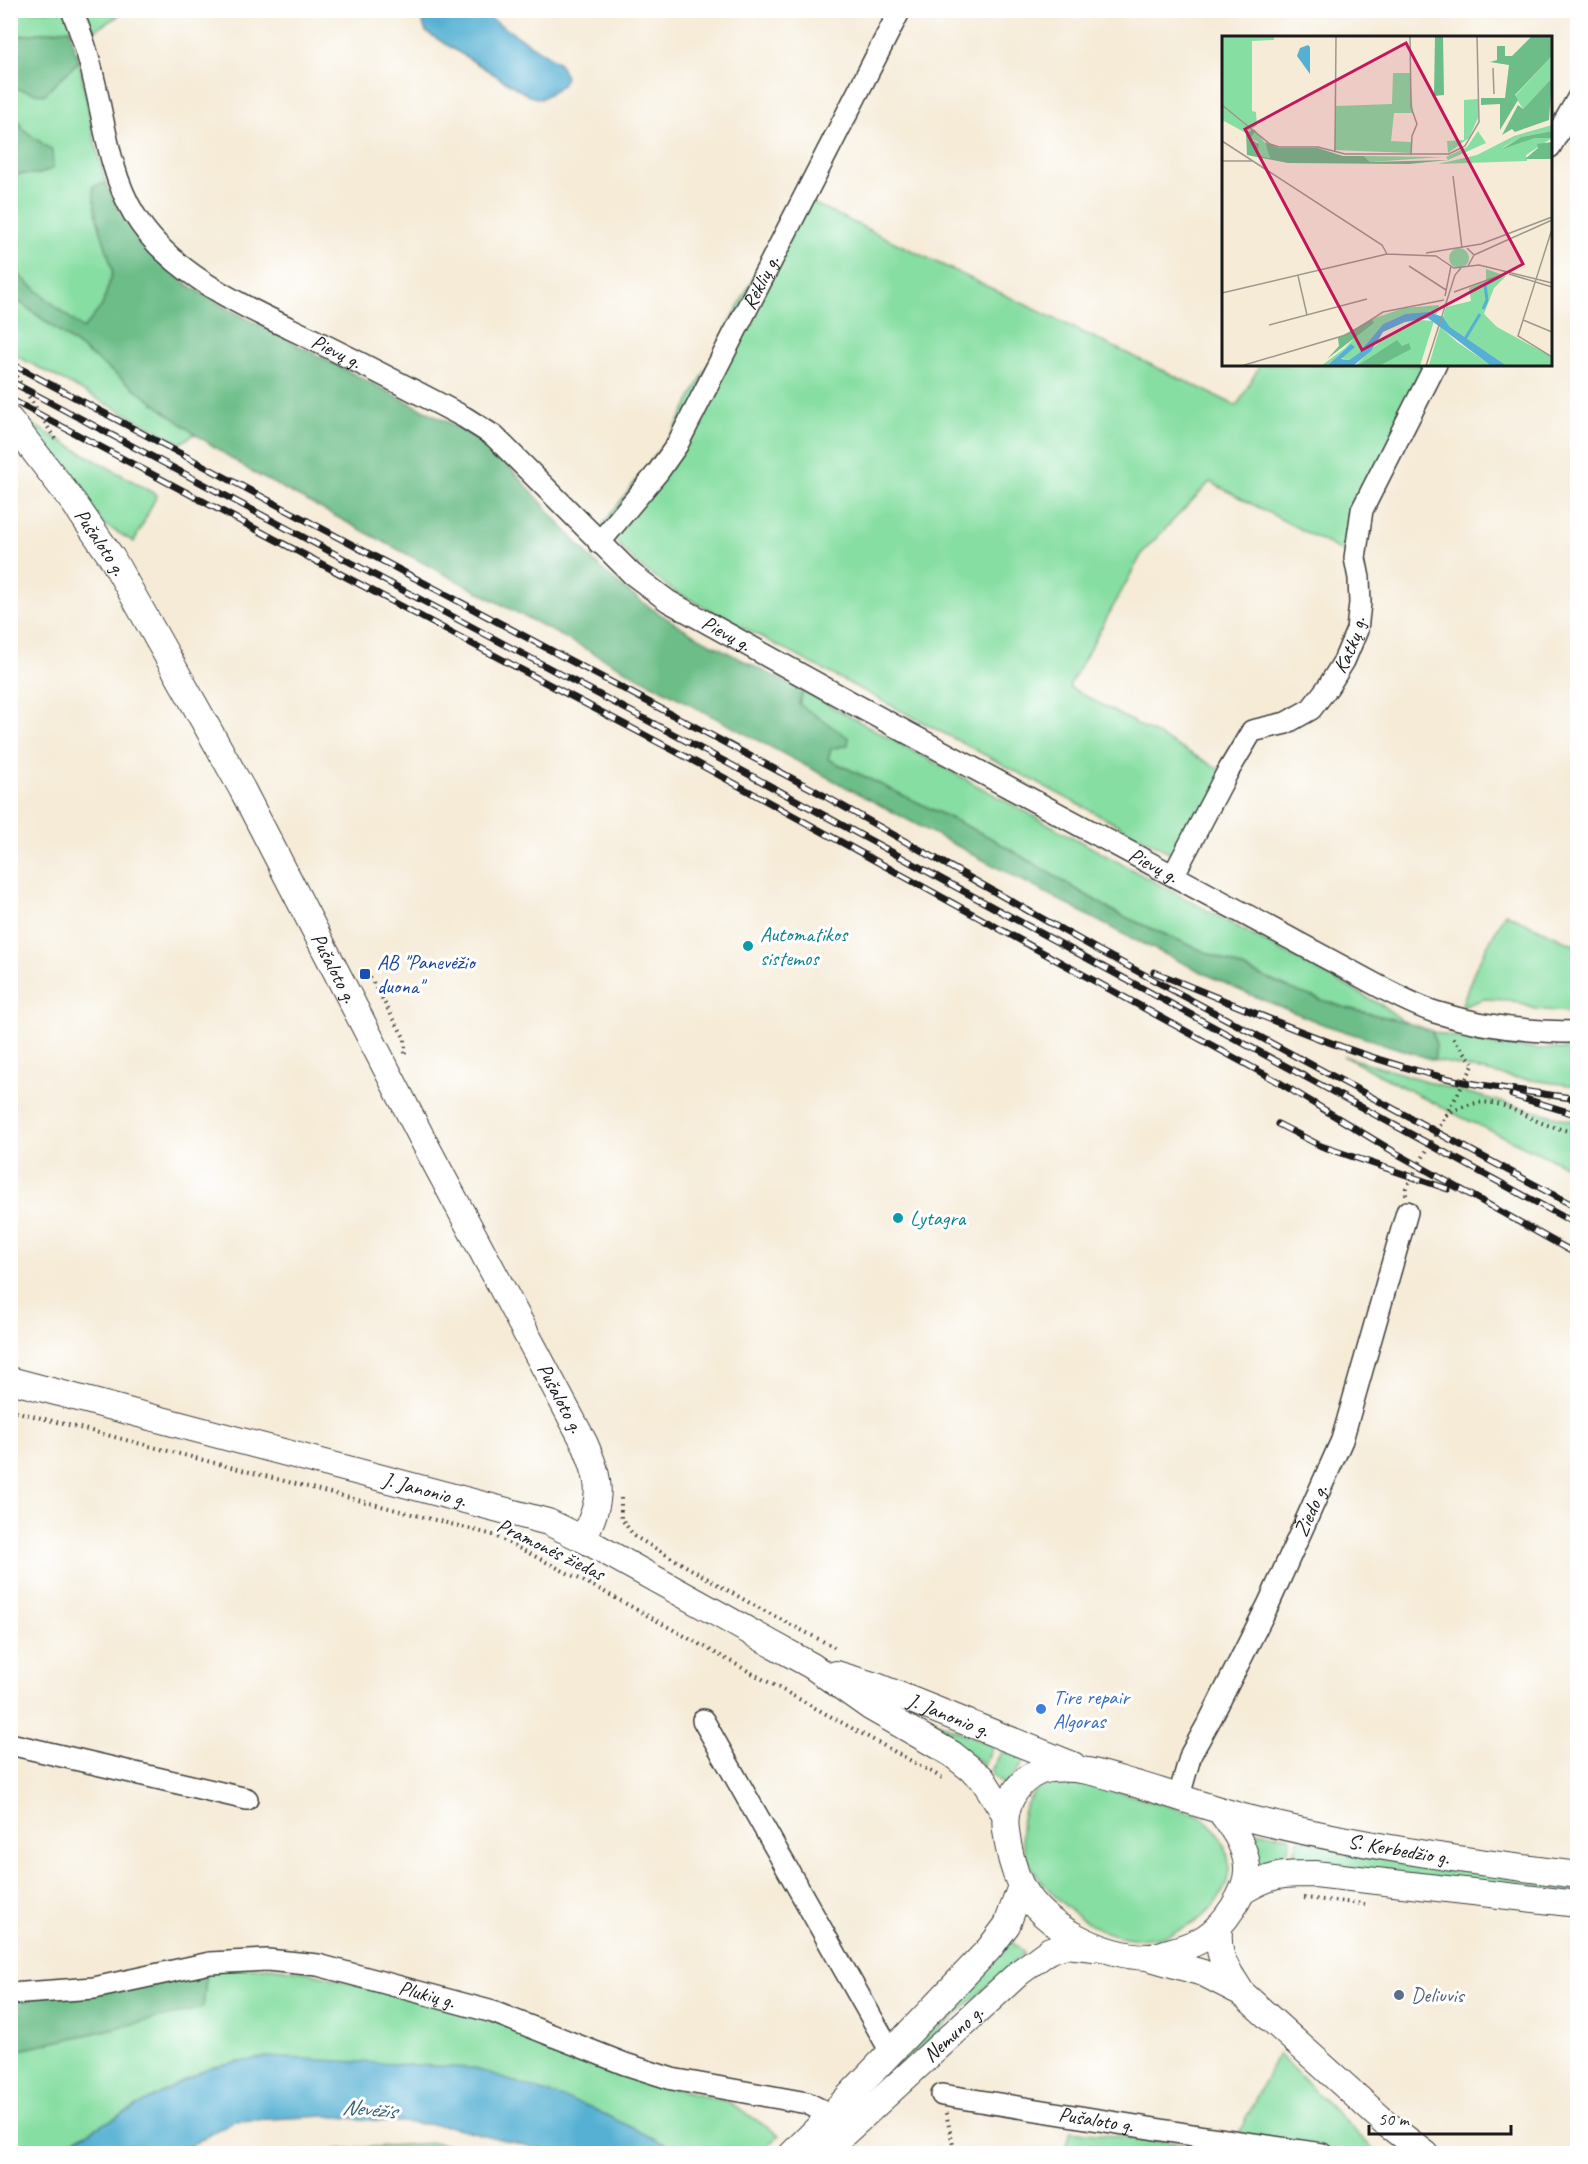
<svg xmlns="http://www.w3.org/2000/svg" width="1588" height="2164" font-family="Caveat,sans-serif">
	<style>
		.green { fill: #86dea2; stroke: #517d5f; stroke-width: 1.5 }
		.forest { fill: #6cbd88; stroke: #446c52; stroke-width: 1.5 }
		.water { fill: #55b0d3; stroke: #386678; stroke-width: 1.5 }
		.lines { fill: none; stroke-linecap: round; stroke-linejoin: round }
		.minor-casing { stroke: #3d3b38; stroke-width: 24 }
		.major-casing { stroke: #3d3b38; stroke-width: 28 }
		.path { stroke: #3d3b38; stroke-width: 4; stroke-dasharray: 1.5 4.5; stroke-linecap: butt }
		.minor { stroke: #fff; stroke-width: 21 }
		.major { stroke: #fff; stroke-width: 26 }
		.rail-casing { stroke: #1c1c1c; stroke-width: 7 }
		.rail { stroke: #fff; stroke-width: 4.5; stroke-dasharray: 14; stroke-linecap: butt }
		.culture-dot { fill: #0f9aa8; stroke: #fff; stroke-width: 2 }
		.transit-dot { fill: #1a4fb4; stroke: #fff; stroke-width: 2 }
		.shop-dot { fill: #3f7fe0; stroke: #fff; stroke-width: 2 }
		.service-dot { fill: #5c6f8a; stroke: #fff; stroke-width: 2 }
		.labels { text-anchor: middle; stroke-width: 6; stroke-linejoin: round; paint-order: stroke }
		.street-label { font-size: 21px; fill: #1c1c1c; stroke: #fff }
		.culture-label { font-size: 21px; fill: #0d838f; stroke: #fff; text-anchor: start }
		.transit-label { font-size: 21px; fill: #164399; stroke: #fff; text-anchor: start }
		.shop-label { font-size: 21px; fill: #366cbe; stroke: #fff; text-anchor: start }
		.service-label { font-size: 21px; fill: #4e5e75; stroke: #fff; text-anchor: start }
		.water-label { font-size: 22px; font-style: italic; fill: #365f6e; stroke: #fff }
		.inset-river { fill: none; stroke: #55b0d3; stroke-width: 3 }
		.inset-road { fill: none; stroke: #9e988c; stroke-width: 1.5 }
		.view { fill: #c2185b; fill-opacity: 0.15; stroke: #c2185b; stroke-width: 3 }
		.inset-edge { fill: none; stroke: #1c1c1c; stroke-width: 3 }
	</style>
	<rect width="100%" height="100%" fill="#fff"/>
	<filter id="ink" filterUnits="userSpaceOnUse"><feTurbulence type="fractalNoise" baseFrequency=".0167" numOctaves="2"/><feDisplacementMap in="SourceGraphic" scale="12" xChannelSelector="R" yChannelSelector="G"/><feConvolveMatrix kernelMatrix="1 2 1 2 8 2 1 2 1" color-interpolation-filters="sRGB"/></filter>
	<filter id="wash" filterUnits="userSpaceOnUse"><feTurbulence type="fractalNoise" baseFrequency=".008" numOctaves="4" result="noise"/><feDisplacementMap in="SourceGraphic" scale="24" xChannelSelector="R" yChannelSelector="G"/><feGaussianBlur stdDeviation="1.35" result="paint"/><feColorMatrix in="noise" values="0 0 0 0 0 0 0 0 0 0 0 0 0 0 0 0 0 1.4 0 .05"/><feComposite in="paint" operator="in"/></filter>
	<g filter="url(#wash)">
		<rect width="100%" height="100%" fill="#f5ebd7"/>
		<g class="green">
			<path d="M 10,11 L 119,11 L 118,16 L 82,38 L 69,29 L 11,37 Z"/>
			<path d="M 79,61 L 94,138 L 106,183 L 93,186 L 96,214 L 113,271 L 102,306 L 83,330 L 21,277 L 11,264 L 11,188 L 18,174 L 40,174 L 52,151 L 23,129 L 11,111 L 11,92 L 14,88 Z"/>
			<path d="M 796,195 L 1237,406 L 1260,365 L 1436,365 L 1375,487 L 1355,558 L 1210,482 L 1143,552 L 1069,687 L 1227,773 L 1182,859 L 674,591 L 637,564 L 602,526 L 675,429 Z"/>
			<path d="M 10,295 L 195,434 L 181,443 L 11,353 Z"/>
			<path d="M 17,416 L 157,495 L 134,542 L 103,524 Z"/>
			<path d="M 803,691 L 1383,1006 L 1405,1022 L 1343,1007 L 1298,992 L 1118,914 L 989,837 L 828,759 L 831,749 L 847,745 L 799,704 Z"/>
			<path d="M 1505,913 L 1577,946 L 1577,1013 L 1535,1009 L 1511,1000 L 1484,999 L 1461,1007 L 1475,969 Z"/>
			<path d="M 1432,1032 L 1491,1045 L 1542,1049 L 1577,1049 L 1577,1086 L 1515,1078 L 1434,1060 L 1436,1045 Z"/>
			<path d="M 1343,1056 L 1449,1088 L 1577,1122 L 1577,1171 L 1461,1117 Z"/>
			<path d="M 880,1698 L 993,1746 L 984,1765 L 957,1745 Z"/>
			<path d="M 1003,1750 L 1023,1759 L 1024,1762 L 1008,1783 L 1000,1782 L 990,1772 Z"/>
			<path d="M 1065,1780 L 1079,1780 L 1199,1815 C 1269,1868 1203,1945 1132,1938 C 1103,1936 1077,1918 1057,1898 C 1037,1879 1021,1857 1021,1828 C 1021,1815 1028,1795 1039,1787 C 1046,1782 1057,1781 1065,1780 Z"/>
			<path d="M 1257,1831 L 1291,1837 L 1285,1860 L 1275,1860 L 1261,1865 L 1258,1863 L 1254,1836 Z"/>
			<path d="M 1298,1839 L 1577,1885 L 1577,1895 L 1292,1862 Z"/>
			<path d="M 1009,1939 L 1024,1953 L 897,2068 L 888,2072 Z"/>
			<path d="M 270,1967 L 312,1973 L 493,2019 L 673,2088 L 729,2102 L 779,2135 L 760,2153 L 679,2153 L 669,2146 L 208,2068 L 50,2153 L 11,2153 L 10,2052 L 203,2008 L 207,1970 Z"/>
			<path d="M 1278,2054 L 1377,2153 L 1064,2154 L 1070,2131 L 1231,2149 Z"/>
			<path d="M 436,2143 L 496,2153 L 282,2153 Z"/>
		</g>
		<g class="forest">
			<path d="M 69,29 L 79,61 L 44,95 L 14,88 L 11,92 L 11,37 Z"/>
			<path d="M 11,111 L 23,129 L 52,151 L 53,168 L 40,174 L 18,174 L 11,188 Z"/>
			<path d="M 106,183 C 118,210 131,233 152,255 C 181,285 220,304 257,324 C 307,350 356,375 406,401 C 432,414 461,427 485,445 C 529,481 561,531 603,570 C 656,621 738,657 803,691 L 799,704 L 849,738 L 848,745 L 831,749 L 828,759 L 989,837 L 1118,914 L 1298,992 L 1343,1007 L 1405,1022 L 1432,1031 L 1436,1045 L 1434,1060 L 1325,1025 L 1239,990 L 1123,934 L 252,472 L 195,434 L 11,295 L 10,264 L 21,277 L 83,329 L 102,306 L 113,271 L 96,214 L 93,186 Z"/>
			<path d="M 207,1970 L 203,2008 L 11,2052 L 11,1998 Z"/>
		</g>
		<g class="water">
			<path d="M 424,10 L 479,11 L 559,63 L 566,77 L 562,85 L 541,99 L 529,96 L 426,32 L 420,15 Z"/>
			<path d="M 266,2057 L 472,2068 L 590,2107 L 669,2146 L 679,2153 L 556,2153 L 448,2126 L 325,2116 L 235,2121 L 177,2153 L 50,2153 L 208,2068 Z"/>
		</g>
	</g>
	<g filter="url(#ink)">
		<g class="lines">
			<defs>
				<g id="minor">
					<path id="s1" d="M 72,10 C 81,33 89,56 94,80 C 105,125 110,174 134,214 C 174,280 256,311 322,344 C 370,368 417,392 464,417 L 494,436 L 632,574 L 668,601 L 854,704 L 1384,989 C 1400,997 1417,1006 1435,1012 C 1479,1026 1531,1032 1578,1032"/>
					<path d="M 1550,147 L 1578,98"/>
					<path id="s2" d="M 599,543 L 658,472 L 677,445 L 900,10"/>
					<path id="s3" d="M 1174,874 L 1227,773 L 1252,731 L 1286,723 L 1311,709 L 1328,687 L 1344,661 L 1357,630 L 1360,603 L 1359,578 L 1355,558 L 1362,510 L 1436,364"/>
					<path d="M 703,1720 L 891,2052"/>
					<path d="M 10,1744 L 247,1799"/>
					<path id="s4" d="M 1179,1796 L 1191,1754 L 1211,1718 L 1269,1603 L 1342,1440 L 1407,1212"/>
					<path id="s5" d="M 10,1994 L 94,1988 L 210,1963 L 267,1960 L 318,1965 L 493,2012 L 625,2064 L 672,2079 L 807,2103 L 831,2115"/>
					<path id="s6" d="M 942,2095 L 1199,2136 L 1322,2154"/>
				</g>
				<g id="major">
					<path id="s7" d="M 10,420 L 74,503 L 112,558 L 242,789 L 424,1142 L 584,1442 C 602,1483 603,1498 583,1539"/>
					<path id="s8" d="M 10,1380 L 548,1522 L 583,1539 L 812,1666 L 870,1707 L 952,1754 L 982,1778 L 1005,1814"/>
					<path id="s9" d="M 836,1674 L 879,1687 L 1073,1765"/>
					<path id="s10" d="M 1220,1811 C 1232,1827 1245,1845 1247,1866 C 1249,1891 1223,1927 1203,1939 C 1192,1945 1180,1949 1168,1952 C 1162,1954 1155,1957 1148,1957 C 1104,1956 1042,1927 1021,1886 C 1013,1869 1008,1848 1006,1830 C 1002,1803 1021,1773 1050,1769 C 1079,1766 1105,1775 1132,1783 C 1176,1795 1218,1812 1263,1822 C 1367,1847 1472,1862 1578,1875"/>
					<path d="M 1243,1891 C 1272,1874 1281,1874 1315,1874 L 1578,1904"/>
					<path d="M 1219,1928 C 1217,1959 1226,1967 1242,1993"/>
					<path d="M 1151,1958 L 1203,1973 L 1242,1993 L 1388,2125 L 1426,2154"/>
					<path d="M 792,2154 L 831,2115 L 989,1949 L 1007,1925 L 1021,1886"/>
					<path id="s11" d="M 822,2154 L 1020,1972 L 1050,1950 L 1066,1945 L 1094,1948"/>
				</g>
			</defs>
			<use href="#minor" class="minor-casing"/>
			<use href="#major" class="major-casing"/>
			<g class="path">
				<path d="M 10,366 L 57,442"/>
				<path d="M 360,970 L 371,979 L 405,1039 L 405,1056"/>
				<path d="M 1446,1115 C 1483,1094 1498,1102 1533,1119 C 1547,1126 1563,1130 1578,1133"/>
				<path d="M 1406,1195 L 1406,1188 L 1474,1064 L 1453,1038"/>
				<path d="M 10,1410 L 493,1535 L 601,1590 L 946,1780"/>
				<path d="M 621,1498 L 621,1518 L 634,1536 L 755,1606 L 836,1648"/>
				<path d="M 1304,1898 L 1365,1904"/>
				<path d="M 946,2113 L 955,2154"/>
			</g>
			<use href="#minor" class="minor"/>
			<use href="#major" class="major"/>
			<defs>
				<g id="rail">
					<path d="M 10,363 L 814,790 L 1098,950 L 1578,1208"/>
					<path d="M 10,381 L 737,768 L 1578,1225"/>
					<path d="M 10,399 L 688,758 L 1275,1080 L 1396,1153 L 1578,1255"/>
					<path d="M 1154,972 C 1255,1012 1357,1060 1464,1082 C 1502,1089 1540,1093 1578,1099"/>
					<path d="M 1512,1095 L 1578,1115"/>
					<path d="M 1278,1124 L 1321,1146 L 1448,1189"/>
				</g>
			</defs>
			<use href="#rail" class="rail-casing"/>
			<use href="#rail" class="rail"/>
		</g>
	</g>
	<g class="culture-dot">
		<circle cx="748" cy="946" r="6"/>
		<circle cx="898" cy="1218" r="6"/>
	</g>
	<rect class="transit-dot" x="359" y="968" width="12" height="12" rx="3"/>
	<circle class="shop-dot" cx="1041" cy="1709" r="6"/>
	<circle class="service-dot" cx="1399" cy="1995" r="6"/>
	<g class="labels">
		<g class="street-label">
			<text dy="7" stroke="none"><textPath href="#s2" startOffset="308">Rėklių g.</textPath></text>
			<text dy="7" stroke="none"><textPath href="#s1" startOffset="462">Pievų g.</textPath></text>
			<text dy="7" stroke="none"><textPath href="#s7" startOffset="152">Pušaloto g.</textPath></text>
			<text dy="7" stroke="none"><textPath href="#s1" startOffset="948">Pievų g.</textPath></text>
			<text dy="7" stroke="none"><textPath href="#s3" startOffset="302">Katkų g.</textPath></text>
			<text dy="7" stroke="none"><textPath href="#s1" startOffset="1434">Pievų g.</textPath></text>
			<text dy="7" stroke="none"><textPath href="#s7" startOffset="638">Pušaloto g.</textPath></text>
			<text dy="7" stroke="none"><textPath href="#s7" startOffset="1124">Pušaloto g.</textPath></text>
			<text dy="7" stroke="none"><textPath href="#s8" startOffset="429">J. Janonio g.</textPath></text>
			<text dy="7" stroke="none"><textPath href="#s4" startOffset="315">Žiedo g.</textPath></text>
			<text transform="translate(551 1549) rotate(26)" y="7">Pramonės žiedas</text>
			<text dy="7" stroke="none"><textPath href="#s9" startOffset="120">J. Janonio g.</textPath></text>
			<text dy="7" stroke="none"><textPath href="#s10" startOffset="860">S. Kerbedžio g.</textPath></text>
			<text dy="7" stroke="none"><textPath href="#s5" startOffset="424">Plukių g.</textPath></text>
			<text dy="7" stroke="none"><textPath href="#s11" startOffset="178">Nemuno g.</textPath></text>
			<text dy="7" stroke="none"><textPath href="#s6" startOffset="156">Pušaloto g.</textPath></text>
		</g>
		<g class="culture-label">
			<text x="760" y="941">Automatikos<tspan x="760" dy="24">sistemos</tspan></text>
			<text x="910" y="1225">Lytagra</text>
		</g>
		<g class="transit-label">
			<text x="377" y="969">AB "Panevėžio<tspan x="377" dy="24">duona"</tspan></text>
		</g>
		<g class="shop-label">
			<text x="1053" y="1704">Tire repair<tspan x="1053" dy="24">Algoras</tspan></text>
		</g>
		<g class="service-label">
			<text x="1411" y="2002">Deliuvis</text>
		</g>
		<g class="water-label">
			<text transform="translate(369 2108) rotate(5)" y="8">Nevėžis</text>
		</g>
	</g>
	<g transform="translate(1222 36)">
		<rect width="330" height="330" fill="#f5ebd7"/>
		<path d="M 0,0 L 52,0 L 52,4 L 30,5 L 30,75 L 34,76 L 35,89 L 24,97 L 0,84 ZM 330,20 L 330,42 L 301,73 L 293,60 ZM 171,37 L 188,37 L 191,77 L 172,77 L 169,105 L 189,106 L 189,117 L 112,114 L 114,70 L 170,68 ZM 256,63 L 256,82 L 247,102 L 226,117 L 225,105 L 242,104 L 242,64 ZM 330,89 L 330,95 L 299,101 L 280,112 L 313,102 L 330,102 L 304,119 L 305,125 L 216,128 L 255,119 L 292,100 ZM 34,95 L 49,115 L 49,122 L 35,119 L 36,106 L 28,103 ZM 256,95 L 264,107 L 226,124 L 224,121 L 245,111 ZM 142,120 L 218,121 L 221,121 L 148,126 ZM227 222a10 10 0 1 1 20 0a10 10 0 1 1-20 0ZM 264,233 L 284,240 L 272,252 L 262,278 L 275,291 L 330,321 L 330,330 L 285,330 L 228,291 L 221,281 L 224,271 L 249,265 L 247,252 L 264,245 ZM 217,269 L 215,278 L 183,278 L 161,288 L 137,317 L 127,324 L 119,322 L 129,308 L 105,330 L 99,330 L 123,312 L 150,283 L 182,272 ZM 197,284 L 212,285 L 198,330 L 133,330 L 162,301 ZM 218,291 L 235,306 L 270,330 L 207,329 Z" fill="#86dea2"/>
		<path d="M 213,0 L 221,0 L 222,59 L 212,60 ZM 310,0 L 330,0 L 330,20 L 293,59 L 296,64 L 278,94 L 278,68 L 259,69 L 259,62 L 283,62 L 287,29 L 268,26 L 275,24 L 275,10 L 283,10 L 283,20 L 290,20 ZM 330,42 L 327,84 L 293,96 L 290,93 L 280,99 L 296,69 L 301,73 ZM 31,93 L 34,95 L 28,103 L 37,108 L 35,119 L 48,122 L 43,106 L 57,112 L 96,112 L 121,120 L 142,120 L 148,126 L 226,124 L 187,128 L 66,127 L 25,119 L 24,97 ZM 330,95 L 330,102 L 313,102 L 280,113 L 299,101 ZM 330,106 L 330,123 L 303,123 L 316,112 L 315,108 ZM 150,283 L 152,287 L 105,323 L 117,310 L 116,302 ZM 175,304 L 180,310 L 187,307 L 189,313 L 157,330 L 135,330 Z" fill="#6cbd88"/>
		<path d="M 86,9 L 88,11 L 88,38 L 75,20 L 78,12 ZM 207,276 L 221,281 L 228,291 L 285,330 L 268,329 L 206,282 L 183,286 L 161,296 L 149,315 L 131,330 L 105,330 L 129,308 L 133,311 L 119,323 L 127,324 L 137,317 L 161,288 L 183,278 Z" fill="#55b0d3"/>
		<path class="inset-river" d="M 261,273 L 265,264 L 263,249 L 279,240M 243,303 L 258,278"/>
		<path class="inset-road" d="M 188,0 L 189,71 L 195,88 L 190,100 L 189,119M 271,32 L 272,58M 0,69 L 48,108 L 57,111 L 96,111 L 123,118 L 227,118 L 243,110 L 257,86 L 255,0M 0,105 L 160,209 L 165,218M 113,116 L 114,0M 0,125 L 31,125M 231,140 L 240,212M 330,193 L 296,300 L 330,321M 245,212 L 252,219 L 246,230M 204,217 L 259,208 L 330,181M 252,219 L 330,184M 187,230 L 224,254M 287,238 L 330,251M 76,240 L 85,279M 232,256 L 285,237M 0,257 L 165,218 L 214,220 L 232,232 L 257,229 L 330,247M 223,260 L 229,230M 301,284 L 330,296M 47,289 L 145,263M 19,330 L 127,298 L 161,276 L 222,264M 204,330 L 233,239 L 239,232"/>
		<path class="view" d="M 184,7 L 301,228 L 140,314 L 23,93 Z"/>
		<rect width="330" height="330" class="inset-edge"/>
	</g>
	<rect width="1588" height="2164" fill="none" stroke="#fff" stroke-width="36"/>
	<path d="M1369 2125v9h142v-9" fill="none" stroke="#1c1c1c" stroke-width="3"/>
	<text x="1378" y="2125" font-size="18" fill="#1c1c1c" stroke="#ffffff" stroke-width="4.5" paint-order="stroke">50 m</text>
</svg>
